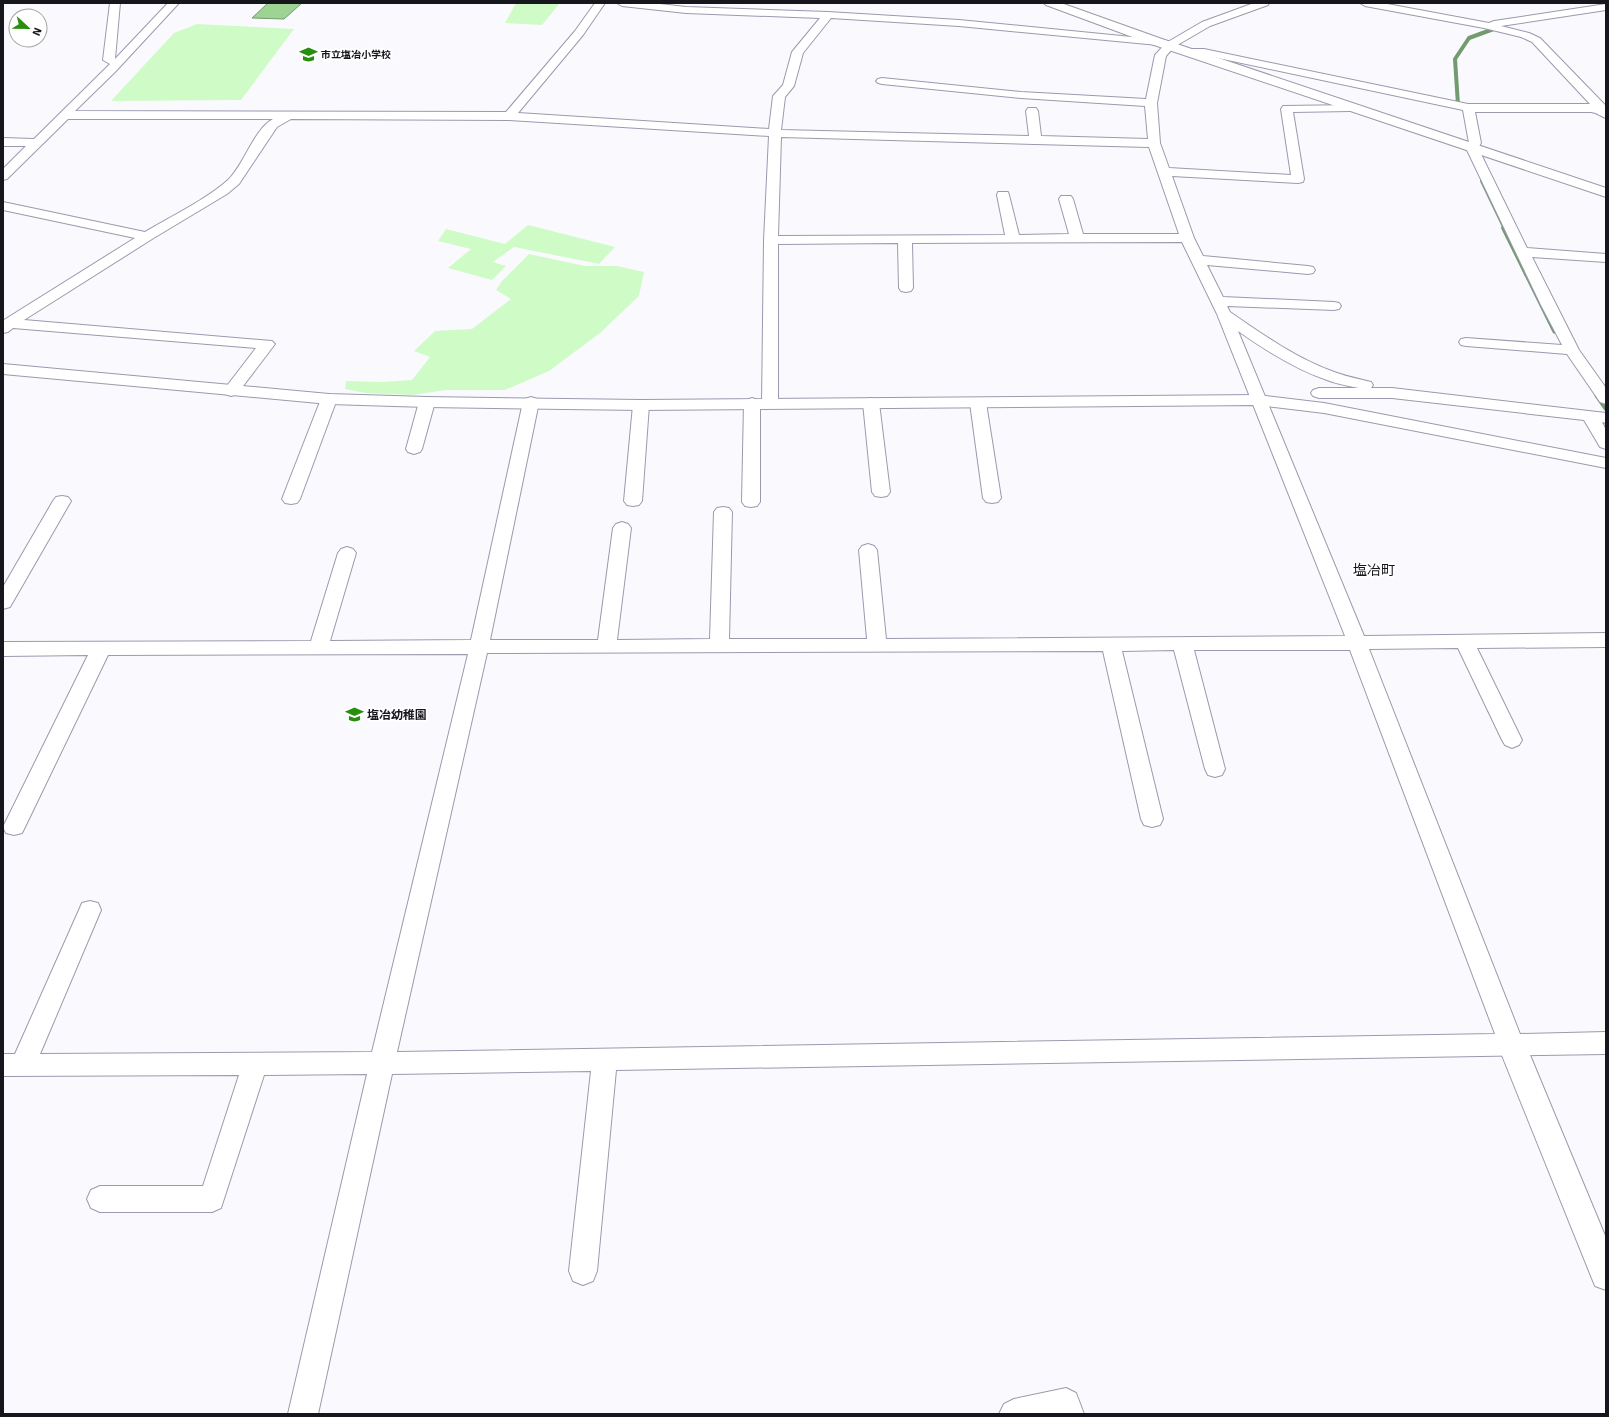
<svg xmlns="http://www.w3.org/2000/svg" width="1609" height="1417" font-family="Signika,'Noto Sans JP',sans-serif">
	<style>
		.green { fill: #cffbc7 }
		.water { fill: #9dd393; stroke: #749a70 }
		.lines { fill: none; stroke-linecap: round; stroke-linejoin: round }
		.stream-far1 { stroke: #749a70; stroke-width: 4 }
		.stream { stroke: #749a70; stroke-width: 5.5 }
		.street-casing { stroke: #9b99ad; stroke-width: 2 }
		.secondary-casing { stroke: #9b99ad; stroke-width: 2 }
		.street { fill: #fff; fill-rule: evenodd }
		.secondary { fill: #fff; fill-rule: evenodd }
		.labels { text-anchor: middle; stroke-width: 4; stroke-linejoin: round; paint-order: stroke }
		.far-poi-label { font-size: 10px; font-weight: bold; fill: #16161d; stroke: #fff; text-anchor: start }
		.poi-label { font-size: 12px; font-weight: bold; fill: #16161d; stroke: #fff; text-anchor: start }
		.quarter-label { font-size: 14px; fill: #16161d; stroke: #fff }
	</style>
	<rect width="100%" height="100%" fill="#fafafe"/>
	<g class="green">
		<path d="M 516,3 L 560,3 L 542,25 L 505,23 Z"/>
		<path d="M 197,24 L 294,29 L 241,100 L 111,101 L 174,33 Z"/>
		<path d="M 528,225 L 615,247 L 599,264 L 514,247 L 493,262 L 506,266 L 492,280 L 448,268 L 471,249 L 438,241 L 446,229 L 505,244 Z"/>
		<path d="M 529,254 L 585,266 L 617,266 L 644,272 L 639,296 L 600,333 L 549,371 L 505,390 L 446,390 L 412,395 L 365,393 L 345,389 L 346,381 L 383,382 L 412,380 L 430,357 L 414,351 L 435,331 L 472,329 L 511,299 L 496,290 L 502,281 Z"/>
	</g>
	<path class="water" d="M 268,3 L 302,3 L 284,19 L 252,18 Z"/>
	<g class="lines">
		<g class="stream-far1">
			<path d="M 1464,109 L 1458,105 L 1455,59 L 1469,38 L 1499,27"/>
			<path d="M 1482,181 L 1505,229"/>
		</g>
		<g class="stream">
			<path d="M 1504,228 L 1555,331"/>
			<path d="M 1597,395 L 1606,408"/>
		</g>
		<defs>
			<g id="street">
				<path d="M 110,3 L 120,3 L 115,59 L 168,3 L 179,3 L 115,72 L 75,111 L 506,112 L 575,31 L 595,3 L 605,3 L 583,35 L 518,113 L 769,129 L 773,96 L 783,85 L 792,52 L 820,18 L 686,13 L 622,6 L 617,3 L 651,3 L 686,7 L 828,12 L 959,20 L 1162,40 L 1163,42 L 1158,45 L 959,26 L 831,18 L 803,53 L 794,86 L 785,97 L 781,130 L 1029,136 L 1026,111 L 1028,108 L 1036,108 L 1038,111 L 1041,136 L 1148,139 L 1145,106 L 1021,98 L 882,84 L 878,83 L 876,81 L 878,79 L 882,78 L 1021,92 L 1146,99 L 1155,55 L 1166,43 L 1202,22 L 1254,3 L 1269,3 L 1268,5 L 1210,26 L 1174,47 L 1166,56 L 1157,103 L 1160,143 L 1169,168 L 1291,175 L 1281,109 L 1283,106 L 1354,105 L 1356,107 L 1354,109 L 1350,111 L 1293,112 L 1304,179 L 1303,182 L 1298,183 L 1172,176 L 1194,238 L 1203,256 L 1308,266 L 1313,267 L 1315,270 L 1313,273 L 1308,274 L 1207,265 L 1223,297 L 1334,302 L 1339,303 L 1341,306 L 1339,309 L 1334,310 L 1227,306 L 1230,312 C 1263,335 1299,360 1337,373 C 1348,377 1360,379 1371,382 L 1373,385 L 1371,388 L 1392,388 L 1606,413 L 1606,423 L 1602,422 L 1606,430 L 1606,449 L 1600,447 L 1584,420 L 1392,398 L 1319,398 L 1313,396 L 1311,393 L 1313,390 L 1319,388 L 1359,388 C 1349,386 1337,384 1327,380 C 1295,369 1265,350 1238,331 L 1364,636 L 1606,633 L 1606,647 L 1477,648 L 1522,740 L 1519,745 L 1512,748 L 1505,745 L 1502,740 L 1458,648 L 1369,649 L 1520,1034 L 1606,1032 L 1606,1054 L 616,1070 L 597,1271 L 593,1281 L 583,1285 L 573,1281 L 569,1271 L 591,1071 L 392,1074 L 318,1414 L 288,1414 L 367,1074 L 264,1075 L 221,1208 L 212,1212 L 100,1212 L 91,1208 L 87,1199 L 91,1190 L 100,1186 L 203,1186 L 239,1075 L 3,1076 L 3,1054 L 15,1054 L 79,910 L 82,903 L 90,901 L 98,903 L 101,910 L 40,1054 L 372,1052 L 468,654 L 108,655 L 25,827 L 22,833 L 14,835 L 6,833 L 3,827 L 88,655 L 3,656 L 3,642 L 311,641 L 338,553 L 341,549 L 347,547 L 353,549 L 356,553 L 330,641 L 471,640 L 523,402 L 525,399 L 531,397 L 537,399 L 539,402 L 490,640 L 598,640 L 613,528 L 616,524 L 622,522 L 628,524 L 631,528 L 617,640 L 710,639 L 714,512 L 717,508 L 723,507 L 729,508 L 732,512 L 729,639 L 867,639 L 859,550 L 862,546 L 868,544 L 874,546 L 877,550 L 886,639 L 1345,636 L 1217,314 L 1182,242 L 912,243 L 913,288 L 911,291 L 906,292 L 901,291 L 899,288 L 898,243 L 778,244 L 778,403 L 776,406 L 770,408 L 764,406 L 762,403 L 764,240 L 769,136 L 509,120 L 291,119 L 277,127 L 239,184 L 227,194 L 152,239 L 24,320 L 272,341 L 275,344 L 237,394 L 231,396 L 225,394 L 223,391 L 256,348 L 13,328 L 8,332 L 3,333 L 4,320 L 135,238 L 3,210 L 3,202 L 145,232 C 170,217 207,199 228,180 C 244,165 254,129 273,119 L 68,119 L 7,179 L 3,180 L 3,169 L 26,146 L 3,146 L 3,138 L 34,139 L 110,64 L 103,60 ZM 781,137 L 1149,147 L 1179,234 L 1083,234 L 1073,199 L 1071,196 L 1061,196 L 1059,199 L 1069,234 L 1019,235 L 1009,195 L 1008,192 L 998,192 L 997,195 L 1005,235 L 778,236 ZM 1174,650 L 1205,769 L 1208,775 L 1215,777 L 1222,775 L 1225,769 L 1194,650 L 1350,650 L 1495,1034 L 397,1052 L 487,653 L 1103,651 L 1141,819 L 1144,825 L 1152,827 L 1160,825 L 1163,819 L 1122,651 Z"/>
				<path d="M 1360,3 L 1382,3 L 1489,23 L 1494,21 L 1606,4 L 1606,10 L 1501,26 L 1529,33 L 1540,38 L 1606,106 L 1606,118 C 1600,116 1598,113 1591,112 L 1475,112 L 1481,143 L 1478,148 L 1527,248 L 1606,254 L 1606,262 L 1532,257 L 1579,350 L 1606,388 L 1606,404 L 1600,402 L 1567,354 L 1466,346 L 1461,345 L 1459,342 L 1461,339 L 1466,338 L 1562,345 L 1541,305 L 1466,148 L 1469,143 L 1463,110 L 1204,55 L 1188,55 L 1182,52 L 1188,49 L 1204,49 L 1468,104 L 1590,104 L 1532,42 L 1521,37 L 1484,28 L 1365,6 Z"/>
				<path d="M 329,394 L 335,396 L 337,399 L 300,499 L 297,503 L 291,504 L 285,503 L 282,499 L 321,399 L 323,396 Z"/>
				<path d="M 427,397 L 433,399 L 435,402 L 422,449 L 420,452 L 414,454 L 408,452 L 406,449 L 419,402 L 421,399 Z"/>
				<path d="M 752,398 L 758,400 L 760,403 L 760,502 L 757,506 L 751,507 L 745,506 L 742,502 L 744,403 L 746,400 Z"/>
				<path d="M 871,398 L 877,400 L 879,403 L 890,492 L 887,496 L 881,497 L 875,496 L 872,492 L 863,403 L 865,400 Z"/>
				<path d="M 978,398 L 984,400 L 986,403 L 1001,498 L 998,502 L 992,503 L 986,502 L 983,498 L 970,403 L 972,400 Z"/>
				<path d="M 641,400 L 647,402 L 649,405 L 642,501 L 639,505 L 633,506 L 627,505 L 624,501 L 633,405 L 635,402 Z"/>
				<path d="M 62,496 L 68,497 L 71,501 L 10,607 L 3,609 L 3,587 L 53,501 L 56,497 Z"/>
				<path d="M 1066,1388 L 1076,1393 L 1084,1414 L 999,1414 L 1004,1404 L 1014,1399 Z"/>
			</g>
			<g id="secondary">
				<path d="M 1044,3 L 1061,3 L 1162,39 L 1606,188 L 1606,197 L 1154,45 L 1046,5 Z"/>
				<path d="M 3,364 L 329,394 L 427,397 L 641,400 L 1258,395 L 1324,403 L 1606,458 L 1606,468 L 1324,413 L 1258,405 L 641,410 L 427,407 L 329,404 L 3,374 Z"/>
				<path d="M 1511,1031 L 1521,1035 L 1525,1043 L 1606,1238 L 1606,1290 L 1595,1286 L 1497,1043 L 1501,1035 Z"/>
			</g>
		</defs>
		<use href="#street" class="street-casing"/>
		<use href="#secondary" class="secondary-casing"/>
		<use href="#street" class="street"/>
		<use href="#secondary" class="secondary"/>
	</g>
	<defs>
		<symbol id="school-bare" viewBox="-9 -9 18 18"><path d="M0-5L7-2L0 1L-7-2ZM-4 1L0 2.5L4 1V4Q0 6-4 4Z" fill="#278e0e" stroke="#fff" stroke-width="2.5" paint-order="stroke"/></symbol>
	</defs>
	<g fill-rule="evenodd">
		<use href="#school-bare" x="296" y="42" width="25" height="25"/>
		<use href="#school-bare" x="342" y="702" width="25" height="25"/>
	</g>
	<g class="labels">
		<g class="far-poi-label">
			<text x="321" y="58">市立塩冶小学校</text>
		</g>
		<g class="poi-label">
			<text x="367" y="719">塩冶幼稚園</text>
		</g>
		<g class="quarter-label">
			<text x="1374" y="575">塩冶町</text>
		</g>
	</g>
	<rect width="1609" height="1417" fill="none" stroke="#16161d" stroke-width="8"/>
	<g transform="translate(28 28) rotate(112)"><circle r="19" fill="#ffffff" stroke="#a2a2a5"/>
	<path d="M0-3L7 15L0 10L-7 15Z" fill="#278e0e"/>
	<text y="-6" font-size="11" font-weight="bold" text-anchor="middle" fill="#16161d">N</text>
	</g>
</svg>
